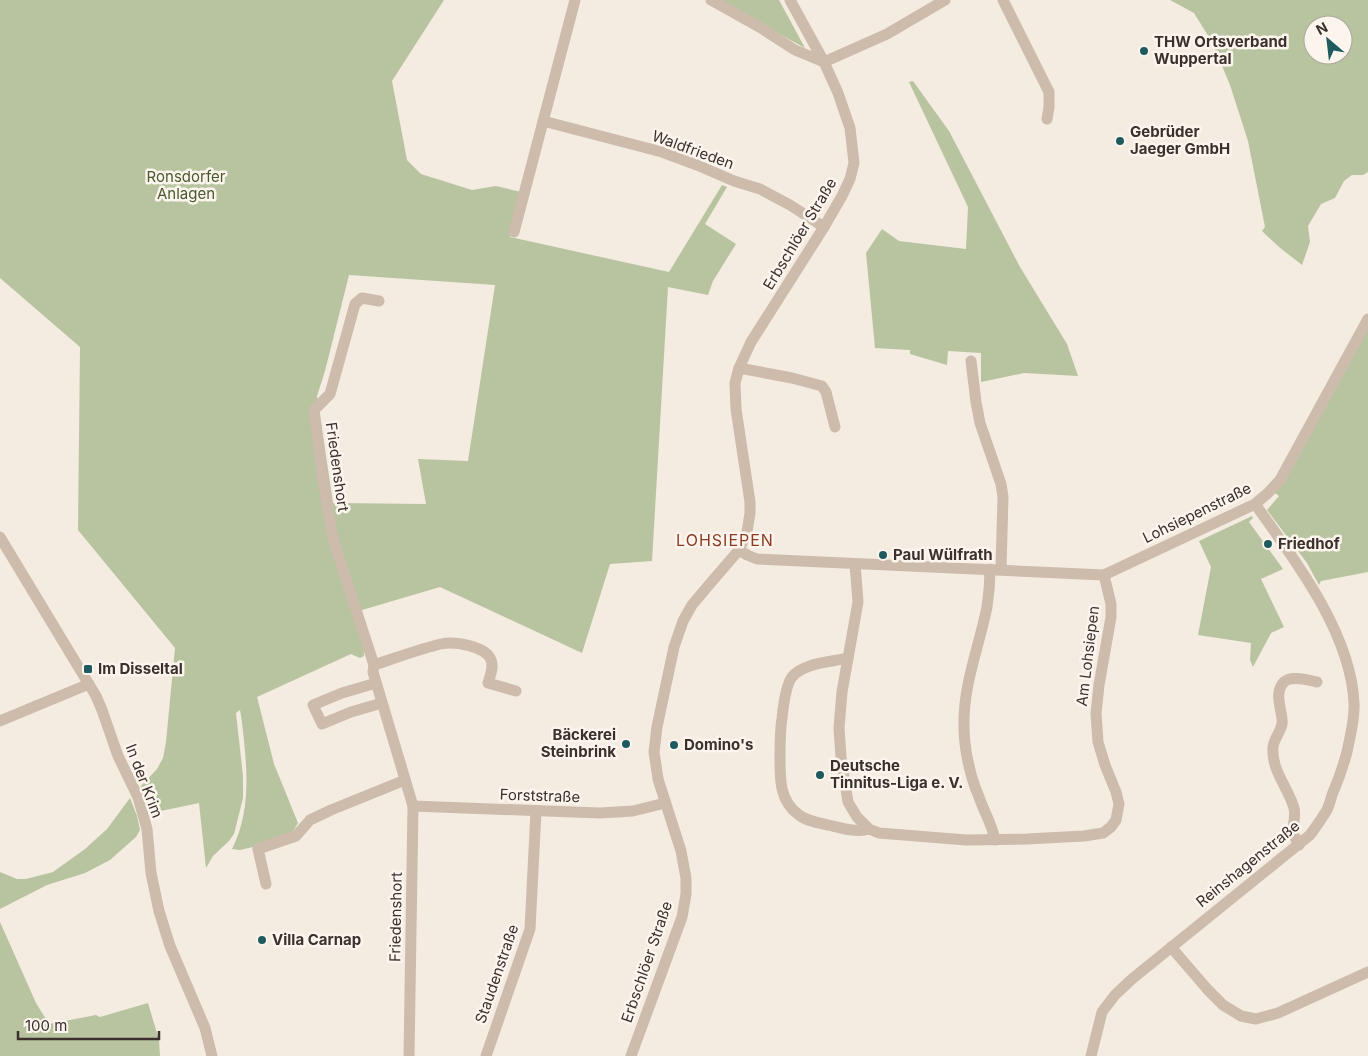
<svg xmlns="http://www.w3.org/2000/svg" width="1368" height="1056" font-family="Inter,sans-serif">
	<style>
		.green { fill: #b8c4a0; fill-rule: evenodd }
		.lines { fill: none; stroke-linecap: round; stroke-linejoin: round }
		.minor { stroke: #cdbbac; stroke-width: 11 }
		.poi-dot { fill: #1f5a5e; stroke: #fbf5ee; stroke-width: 2 }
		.labels { text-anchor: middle; stroke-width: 5; stroke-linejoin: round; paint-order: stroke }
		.poi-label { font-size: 15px; font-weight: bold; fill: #3b302b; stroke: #fbf5ee; text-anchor: start }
		.street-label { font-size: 15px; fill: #3b302b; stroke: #fbf5ee }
		.park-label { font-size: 15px; fill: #4a5a2e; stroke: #fbf5ee }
		.neighbourhood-label { font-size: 16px; letter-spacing: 1px; fill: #8c3b22; stroke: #fbf5ee }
	</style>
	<rect width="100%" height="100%" fill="#f4ebe1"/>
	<g class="green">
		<path d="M 0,0 L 444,0 L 392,81 L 407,160 L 421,174 L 472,190 L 496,186 L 521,192 L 510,237 L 669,272 L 722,185 L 727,187 L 705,224 L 736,244 L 713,281 L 708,295 L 668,287 L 652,561 L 610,564 L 582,653 L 440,587 L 362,610 L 364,656 L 360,658 L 351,654 L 257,697 L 274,764 L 298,823 L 292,833 L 257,846 L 240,850 L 232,849 C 249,815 248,778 244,741 C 243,731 242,720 240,710 L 236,713 L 243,776 L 243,798 L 234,834 L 229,841 L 213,856 L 206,868 L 199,803 L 151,813 L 141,786 L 157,769 L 163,758 L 166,742 L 175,648 L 78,530 L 80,347 L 0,278 ZM 349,275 L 495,285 L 468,461 L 418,459 L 426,504 L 333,503 L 317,396 L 325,371 Z"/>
		<path d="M 718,0 L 779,0 L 805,48 Z"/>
		<path d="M 1170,0 L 1368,0 L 1368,172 L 1363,175 L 1352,175 L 1344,181 L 1335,198 L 1321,204 L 1308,226 L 1310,242 L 1302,265 L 1279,247 L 1262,231 L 1265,227 L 1248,141 L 1230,85 L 1212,42 L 1194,13 ZM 1313,25 L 1343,25 L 1343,55 L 1313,55 Z"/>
		<path d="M 913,81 L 949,131 L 1020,267 L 1067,344 L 1078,376 L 1024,373 L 981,382 L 981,353 L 948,351 L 947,365 L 910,354 L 910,350 L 875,348 L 866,253 L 882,229 L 899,241 L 966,249 L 968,207 L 909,82 Z"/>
		<path d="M 1368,328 L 1368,572 L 1321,581 L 1319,585 L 1307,563 L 1267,510 L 1279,496 L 1275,493 Z"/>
		<path d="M 1252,516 L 1253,518 L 1249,522 L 1283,569 L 1261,579 L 1284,627 L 1271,633 L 1253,667 L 1250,660 L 1251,643 L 1198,635 L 1211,567 L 1199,541 Z"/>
		<path d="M 130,798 L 137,816 L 140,830 L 136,837 L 110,860 L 85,873 L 47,885 L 0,909 L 0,872 L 17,879 L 26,879 L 53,872 L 85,849 L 107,829 Z"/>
		<path d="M 0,922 L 36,1003 L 49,1024 L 96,1015 L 100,1017 L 148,1003 L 159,1040 L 160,1056 L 0,1056 Z"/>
	</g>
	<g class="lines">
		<g class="minor">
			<path d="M 711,0 L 761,28 L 795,50 L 824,62"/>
			<path d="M 1003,0 L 1049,92 L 1049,107 L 1047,119"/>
			<path d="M 824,62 L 887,34 L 945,0"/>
			<path d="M 543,121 L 662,152 L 697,165 L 734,181 L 760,189 L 790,205 L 824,227"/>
			<path d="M 514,232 L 575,0"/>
			<path d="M 379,301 L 362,298 L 355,304 L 330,394 L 314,410 L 323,481 L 333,539 L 374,665 L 373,672 L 413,806 L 409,1056"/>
			<path d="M 971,361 L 976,402 L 980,423 L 1001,484 L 1003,497 L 1001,569"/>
			<path d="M 739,368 L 792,378 L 822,386 L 826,392 L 835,427"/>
			<path d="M 0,537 L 96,696 L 102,710 L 118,756 L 138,797 L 147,829 L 151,873 L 159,911 L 170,946 L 205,1028 L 212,1056"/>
			<path d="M 739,550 L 747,555 L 757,559 L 1104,575 L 1255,504 L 1268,493 L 1280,480 L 1368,319"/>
			<path d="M 855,564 L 858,602 L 842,692 L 839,728 L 841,757 L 848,802 L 857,817 L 869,829 L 879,833 L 966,840 L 1027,839 L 1084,836 L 1103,833 L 1111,827 L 1116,820 L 1119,804 L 1116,792 L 1105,765 L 1098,742 L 1096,714 L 1099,685 L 1111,617 L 1111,604 L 1104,575"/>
			<path d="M 990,569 C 990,581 989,594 987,607 C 979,647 963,685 964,726 C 964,749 970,776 979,797 C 984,812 992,824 995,840"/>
			<path d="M 848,658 C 831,662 803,663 792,677 C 786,684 783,709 782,718 C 780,731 780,743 780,756 C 780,778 779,801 799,815 C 807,821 818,823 828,825 C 841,828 856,833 869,829"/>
			<path d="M 374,665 C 396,658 419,649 441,644 C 454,641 486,646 491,660 C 494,667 490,676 488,683 L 516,691"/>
			<path d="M 376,683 L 342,693 L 313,705 L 322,724 L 351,712 L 382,703"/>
			<path d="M 0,721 L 89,684"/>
			<path d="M 413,806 L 600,813 L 633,811 L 665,803"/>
			<path d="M 1299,845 C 1296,840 1294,836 1293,831 C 1293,823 1296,816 1294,808 C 1288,787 1271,770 1273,747 C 1274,737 1284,729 1282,719 C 1281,707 1274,692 1284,682 C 1291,675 1307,680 1317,682"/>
			<path d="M 266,884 L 258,849 L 296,836 L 310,820 L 331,810 L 405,780"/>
			<path d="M 1171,947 L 1208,990 L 1223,1005 L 1241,1016 L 1256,1019 L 1278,1013 L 1368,972"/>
			<path d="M 486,1056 L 530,929 L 536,811"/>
			<path d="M 631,1056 L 682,917 L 686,894 L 686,878 L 681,851 L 658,779 L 654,752 L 657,727 L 674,647 L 683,621 L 692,605 L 708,586 L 739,550 L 747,532 L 750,513 L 750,502 L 736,409 L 735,383 L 739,368 L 751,342 L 824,227 L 842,196 L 850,179 L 854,163 L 850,128 L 838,93 L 824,62 L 790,0"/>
			<path d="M 1091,1056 L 1102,1012 L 1115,995 L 1132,979 L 1310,835 C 1315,828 1321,820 1325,813 C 1329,808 1330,801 1332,795 C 1338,781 1343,767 1347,752 C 1350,736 1355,720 1354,703 C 1351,633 1295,560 1255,504"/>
		</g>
	</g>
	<g class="poi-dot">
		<circle cx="1144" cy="51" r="5"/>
		<circle cx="1120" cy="141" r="5"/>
		<circle cx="1268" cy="544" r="5"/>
		<circle cx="883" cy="555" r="5"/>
		<rect x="83" y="664" width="10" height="10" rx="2.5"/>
		<circle cx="626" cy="744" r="5"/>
		<circle cx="674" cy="745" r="5"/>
		<circle cx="820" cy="775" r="5"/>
		<circle cx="262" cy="940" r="5"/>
	</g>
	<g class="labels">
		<g class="poi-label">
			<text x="1154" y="47">THW Ortsverband<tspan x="1154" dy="17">Wuppertal</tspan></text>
			<text x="1130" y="137">Gebrüder<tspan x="1130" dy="17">Jaeger GmbH</tspan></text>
			<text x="1278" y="549">Friedhof</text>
			<text x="893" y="560">Paul Wülfrath</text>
			<text x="98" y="674">Im Disseltal</text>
			<text x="616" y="740" text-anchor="end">Bäckerei<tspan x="616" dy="17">Steinbrink</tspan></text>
			<text x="684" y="750">Domino's</text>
			<text x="830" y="771">Deutsche<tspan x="830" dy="17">Tinnitus-Liga e. V.</tspan></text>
			<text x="272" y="945">Villa Carnap</text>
		</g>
		<g class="street-label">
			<text transform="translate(693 150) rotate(20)" y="5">Waldfrieden</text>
			<text transform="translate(800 234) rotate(-59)" y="5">Erbschlöer Straße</text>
			<text transform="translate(337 467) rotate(82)" y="5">Friedenshort</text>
			<text transform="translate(1197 513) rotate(-26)" y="5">Lohsiepenstraße</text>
			<text transform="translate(1088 656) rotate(-83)" y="5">Am Lohsiepen</text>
			<text transform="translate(144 781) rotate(69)" y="5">In der Krim</text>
			<text transform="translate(540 796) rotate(2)" y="5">Forststraße</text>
			<text transform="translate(1248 864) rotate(-39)" y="5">Reinshagenstraße</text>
			<text transform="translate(396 917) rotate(-89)" y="5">Friedenshort</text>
			<text transform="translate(647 962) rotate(-71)" y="5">Erbschlöer Straße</text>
			<text transform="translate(497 974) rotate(-71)" y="5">Staudenstraße</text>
		</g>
		<g class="park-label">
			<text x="186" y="182">Ronsdorfer<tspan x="186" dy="17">Anlagen</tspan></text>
		</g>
		<g class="neighbourhood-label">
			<text x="725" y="546">LOHSIEPEN</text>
		</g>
	</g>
	<g transform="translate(1328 40) rotate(332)"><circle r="24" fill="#fbf5ee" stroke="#aea6a0"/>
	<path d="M0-4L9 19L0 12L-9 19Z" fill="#1f5a5e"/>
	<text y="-8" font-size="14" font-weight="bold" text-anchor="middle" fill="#3b302b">N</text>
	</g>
	<path d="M18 1031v8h141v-8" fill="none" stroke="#3b302b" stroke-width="2.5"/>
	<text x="25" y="1031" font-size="15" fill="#3b302b" stroke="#fbf5ee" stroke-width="4" paint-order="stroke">100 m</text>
</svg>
